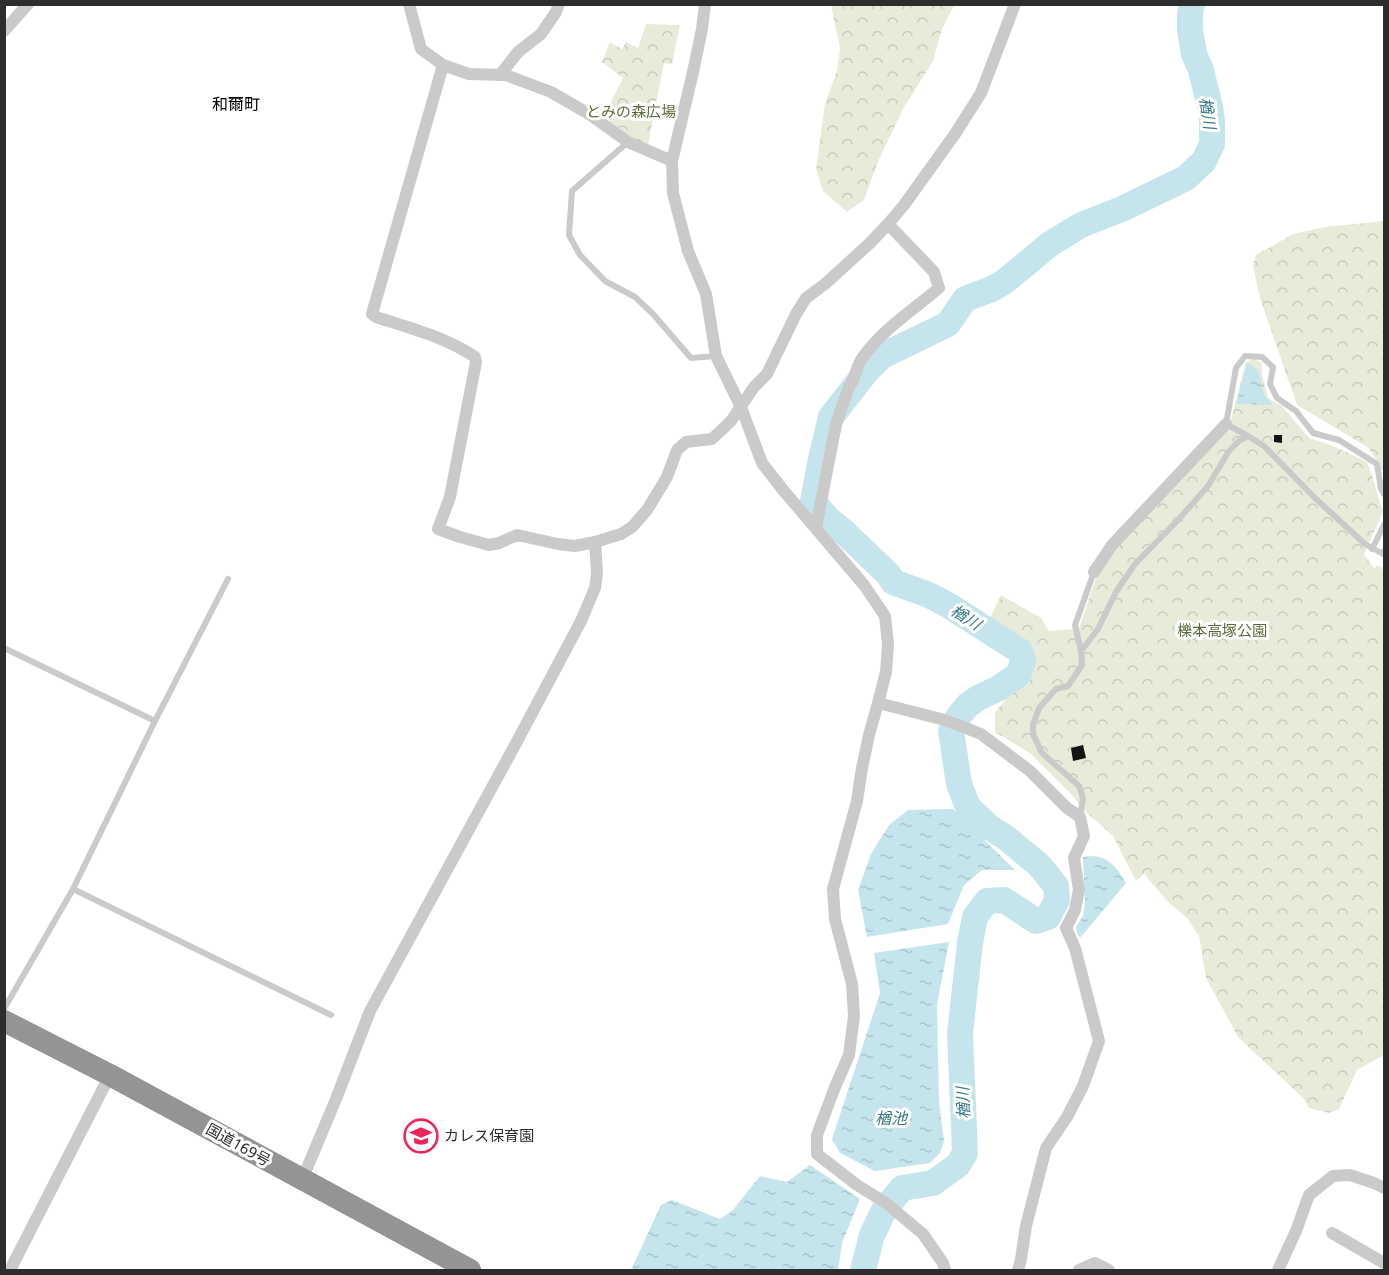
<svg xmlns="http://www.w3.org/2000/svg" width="1389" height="1275" font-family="'Noto Sans','Noto Sans JP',sans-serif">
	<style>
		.forest { fill: url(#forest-crowns) }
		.water { fill: url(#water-ripples) }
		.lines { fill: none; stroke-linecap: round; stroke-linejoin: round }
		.river { stroke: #c5e5ed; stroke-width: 26 }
		.building { fill: #141414 }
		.lane { stroke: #cacaca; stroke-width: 6 }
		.street { stroke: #cacaca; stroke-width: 12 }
		.highway { stroke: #949494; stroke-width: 22 }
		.labels { text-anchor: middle; stroke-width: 6; stroke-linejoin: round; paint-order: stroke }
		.park-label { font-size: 15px; fill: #5a6b39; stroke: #fff }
		.poi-label { font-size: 15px; fill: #2d2d2d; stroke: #fff; text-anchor: start }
		.street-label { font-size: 15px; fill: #2d2d2d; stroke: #fff }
		.neighbourhood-label { font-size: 16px; fill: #000; stroke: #fff }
		.water-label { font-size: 16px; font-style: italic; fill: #357b8c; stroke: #fff }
	</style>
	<defs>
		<pattern id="forest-crowns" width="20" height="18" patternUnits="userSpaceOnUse" patternTransform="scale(1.5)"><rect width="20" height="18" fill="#e7ecda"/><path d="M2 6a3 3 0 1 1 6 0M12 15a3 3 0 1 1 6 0" fill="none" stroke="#c6cbbb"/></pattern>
		<pattern id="water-ripples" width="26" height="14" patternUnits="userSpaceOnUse" patternTransform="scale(1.5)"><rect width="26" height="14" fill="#c5e5ed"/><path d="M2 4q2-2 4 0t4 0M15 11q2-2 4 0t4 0" fill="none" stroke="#aac5cc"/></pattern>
	</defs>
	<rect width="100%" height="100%" fill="#fff"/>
	<g class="forest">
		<path d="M 831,5 L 954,5 L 942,29 L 933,61 L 903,109 L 879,159 L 864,200 L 847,212 L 823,191 L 816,169 L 825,104 L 837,71 L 840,48 Z"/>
		<path d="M 646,24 L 680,25 L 672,64 L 664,63 L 647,150 L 601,121 L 623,78 L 602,62 L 610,42 L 622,49 L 626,42 L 638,48 Z"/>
		<path d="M 1384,221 L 1384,473 L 1369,448 L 1297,405 L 1260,298 L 1253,266 L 1256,255 L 1293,234 L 1325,227 Z"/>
		<path d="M 1254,359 L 1262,363 L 1262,375 L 1268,398 L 1282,406 L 1309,438 L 1331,445 L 1367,462 C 1374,478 1377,495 1383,511 L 1364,555 L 1375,569 L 1376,565 L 1384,568 L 1384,1055 L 1357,1070 L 1339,1109 L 1329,1113 L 1309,1108 L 1304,1099 L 1238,1037 L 1206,978 L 1199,936 L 1187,918 L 1166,900 L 1145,875 L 1146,872 L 1136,881 L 1113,836 L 1086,812 L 1071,794 L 1031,754 L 995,732 L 995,712 L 1028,674 L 1025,640 L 989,620 L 1001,595 L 1041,618 L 1049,631 L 1074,629 L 1079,628 L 1098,572 L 1123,538 L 1215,440 L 1231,420 L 1246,362 Z"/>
	</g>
	<g class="water">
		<path d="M 1247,363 C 1265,370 1258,383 1266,397 C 1268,400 1271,402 1273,405 L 1236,404 Z"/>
		<path d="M 953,809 L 1015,870 L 982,870 L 964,885 L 948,924 L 867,937 L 858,890 L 871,854 L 889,825 L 908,810 Z"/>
		<path d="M 1094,856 C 1110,858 1118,869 1126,883 L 1080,938 L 1077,933 L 1076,927 L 1083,916 L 1085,901 L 1083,857 Z"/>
		<path d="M 949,942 L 937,1004 L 939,1101 L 944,1141 L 940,1153 L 930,1163 L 875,1171 L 840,1153 L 832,1139 L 880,993 L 874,953 Z"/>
		<path d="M 810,1165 L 860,1199 L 842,1243 L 838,1270 L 631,1270 L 661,1205 L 672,1200 L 720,1219 L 732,1211 L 760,1176 L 787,1182 Z"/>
	</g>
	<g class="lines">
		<path class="river" d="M 863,1270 L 872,1235 L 884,1210 L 902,1188 L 933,1183 L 958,1165 L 965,1153 L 960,1033 L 970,943 L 975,917 L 987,901 L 1004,900 L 1036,921 L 1048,917 L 1057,900 L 1056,886 L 1039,865 L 1005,837 L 989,827 L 968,807 L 959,784 L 951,731 L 958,717 L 968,705 L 978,698 L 999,688 L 1019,674 L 1023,660 L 1020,651 L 948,605 L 929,595 L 893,582 L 888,574 L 842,530 L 828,519 L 813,501 L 821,459 L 831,417 L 866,372 L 882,356 L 948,324 L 965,299 L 992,289 L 1004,282 L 1050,244 L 1081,225 L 1122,209 L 1186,178 L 1204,161 L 1212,144 L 1212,121 L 1210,107 L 1201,70 L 1194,54 L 1190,30 L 1190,13 L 1192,4"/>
	</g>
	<g class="building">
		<path d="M 1274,435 L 1282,435 L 1282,443 L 1274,442 Z"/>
		<path d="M 1083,745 L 1086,758 L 1073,761 L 1071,748 Z"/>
	</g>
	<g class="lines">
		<g class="lane">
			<path d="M 628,142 L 572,191 L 569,235 L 580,255 L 605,281 L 635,297 L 653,314 L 691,358 L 716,356"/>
			<path d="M 1248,436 L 1264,446 L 1316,499 L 1365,544 L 1383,554 L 1384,551"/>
			<path d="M 1372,549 L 1384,525"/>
			<path d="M 4,648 L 155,721"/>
			<path d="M 1081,651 L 1098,629 L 1116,592 L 1135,564 L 1178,520 L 1208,486 L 1229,451 L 1239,441 L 1248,436 L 1226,424 L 1236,368 L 1245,356 L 1262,357 L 1273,367 L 1270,384 L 1277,398 L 1296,411 L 1313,433 L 1339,440 L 1377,464 L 1381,489 L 1384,494"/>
			<path d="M 1080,817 L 1083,798 L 1079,786 L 1042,753 L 1033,734 L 1033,725 L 1039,708 L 1056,689 L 1068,686 L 1082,665 L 1081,651 L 1075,625 L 1094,572"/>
			<path d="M 73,889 L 331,1015"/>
			<path d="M 4,1009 L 73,889 L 155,721 L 228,579"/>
		</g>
		<g class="street">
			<path d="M 409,4 L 421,49 L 443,65 L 469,74 L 506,75 L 551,92 L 589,114 L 628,142 L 672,161"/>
			<path d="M 705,4 L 702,29 L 693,72 L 672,161 L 673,193 L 688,251 L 706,294 L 716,356 L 741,407 L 762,463 L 783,490 L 864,585 L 885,616 L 888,644 L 886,672 L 878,703 L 869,735 L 862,768 L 857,801 L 833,889 L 835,919 L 852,984 L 854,1016 L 849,1055 L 835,1087 L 817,1135 L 817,1154 L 857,1185 L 886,1203 L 923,1234 L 943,1263 L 945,1270"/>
			<path d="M 4,31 L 28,4"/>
			<path d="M 443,65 L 372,314 L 376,317 C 409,328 446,337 475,357 L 476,362 L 450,497 L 438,529 L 460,537 L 489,545 L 499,543 L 517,535 L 558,544 L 575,546 L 595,542 L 621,534 L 632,527 L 647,510 L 667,477 L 677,450 L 686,442 L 712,439 L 731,421 L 754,387 L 767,374 L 796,314 L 806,298 L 825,284 L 870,243 L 888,224"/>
			<path d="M 500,75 L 518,52 L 541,34 L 556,12 L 559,4"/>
			<path d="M 816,528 L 836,424 L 849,387 C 856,378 856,366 863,357 C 883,329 913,310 939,288 L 934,272 L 888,224 L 904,205 L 955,134 L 981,93 L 1015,4"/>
			<path d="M 1094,572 L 1112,545 L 1226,424"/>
			<path d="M 878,703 L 945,720 L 981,734 L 1030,771 L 1067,808 L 1080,817 L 1084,836 L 1074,858 L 1079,890 L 1075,910 L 1066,928 L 1075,948 L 1099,1041 L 1083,1086 L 1067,1117 L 1046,1148 L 1026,1226 L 1021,1259 L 1018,1270"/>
			<path d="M 302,1180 L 336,1099 L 370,1011 L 514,747 L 581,621 L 595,588 L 597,574 L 595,542"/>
			<path d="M 1332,1233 L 1384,1263"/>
			<path d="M 10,1270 L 110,1075"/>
			<path d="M 1079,1270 L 1095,1263 L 1109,1270"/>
			<path d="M 1278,1270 L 1296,1231 L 1309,1195 L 1333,1176 L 1350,1175 L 1374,1183 L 1384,1188"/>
		</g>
		<path class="highway" d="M 4,1021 L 110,1075 L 470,1270"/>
	</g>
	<defs>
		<symbol id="school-ring" viewBox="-11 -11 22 22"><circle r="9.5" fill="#fff" stroke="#ee255a" stroke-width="1.5"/><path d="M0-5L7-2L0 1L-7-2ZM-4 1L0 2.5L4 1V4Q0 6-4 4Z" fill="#ee255a"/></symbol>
	</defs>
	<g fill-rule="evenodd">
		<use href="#school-ring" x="402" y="1117" width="38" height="38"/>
	</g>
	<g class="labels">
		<g class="park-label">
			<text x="631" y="117">とみの森広場</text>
			<text x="1222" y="636">櫟本高塚公園</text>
		</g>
		<g class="poi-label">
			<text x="444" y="1141">カレス保育園</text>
		</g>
		<g class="street-label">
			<text transform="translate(238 1145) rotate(29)" y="5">国道169号</text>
		</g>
		<g class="neighbourhood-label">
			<text x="236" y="110">和爾町</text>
		</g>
		<g class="water-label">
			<text transform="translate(1208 113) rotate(81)" y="6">楢川</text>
			<text transform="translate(966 617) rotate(32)" y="6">楢川</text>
			<text transform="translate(963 1103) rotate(-93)" y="6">楢川</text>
			<text x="891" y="1124">楢池</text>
		</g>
	</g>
	<rect width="1389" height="1275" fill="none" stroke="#2d2d2d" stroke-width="12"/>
</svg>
